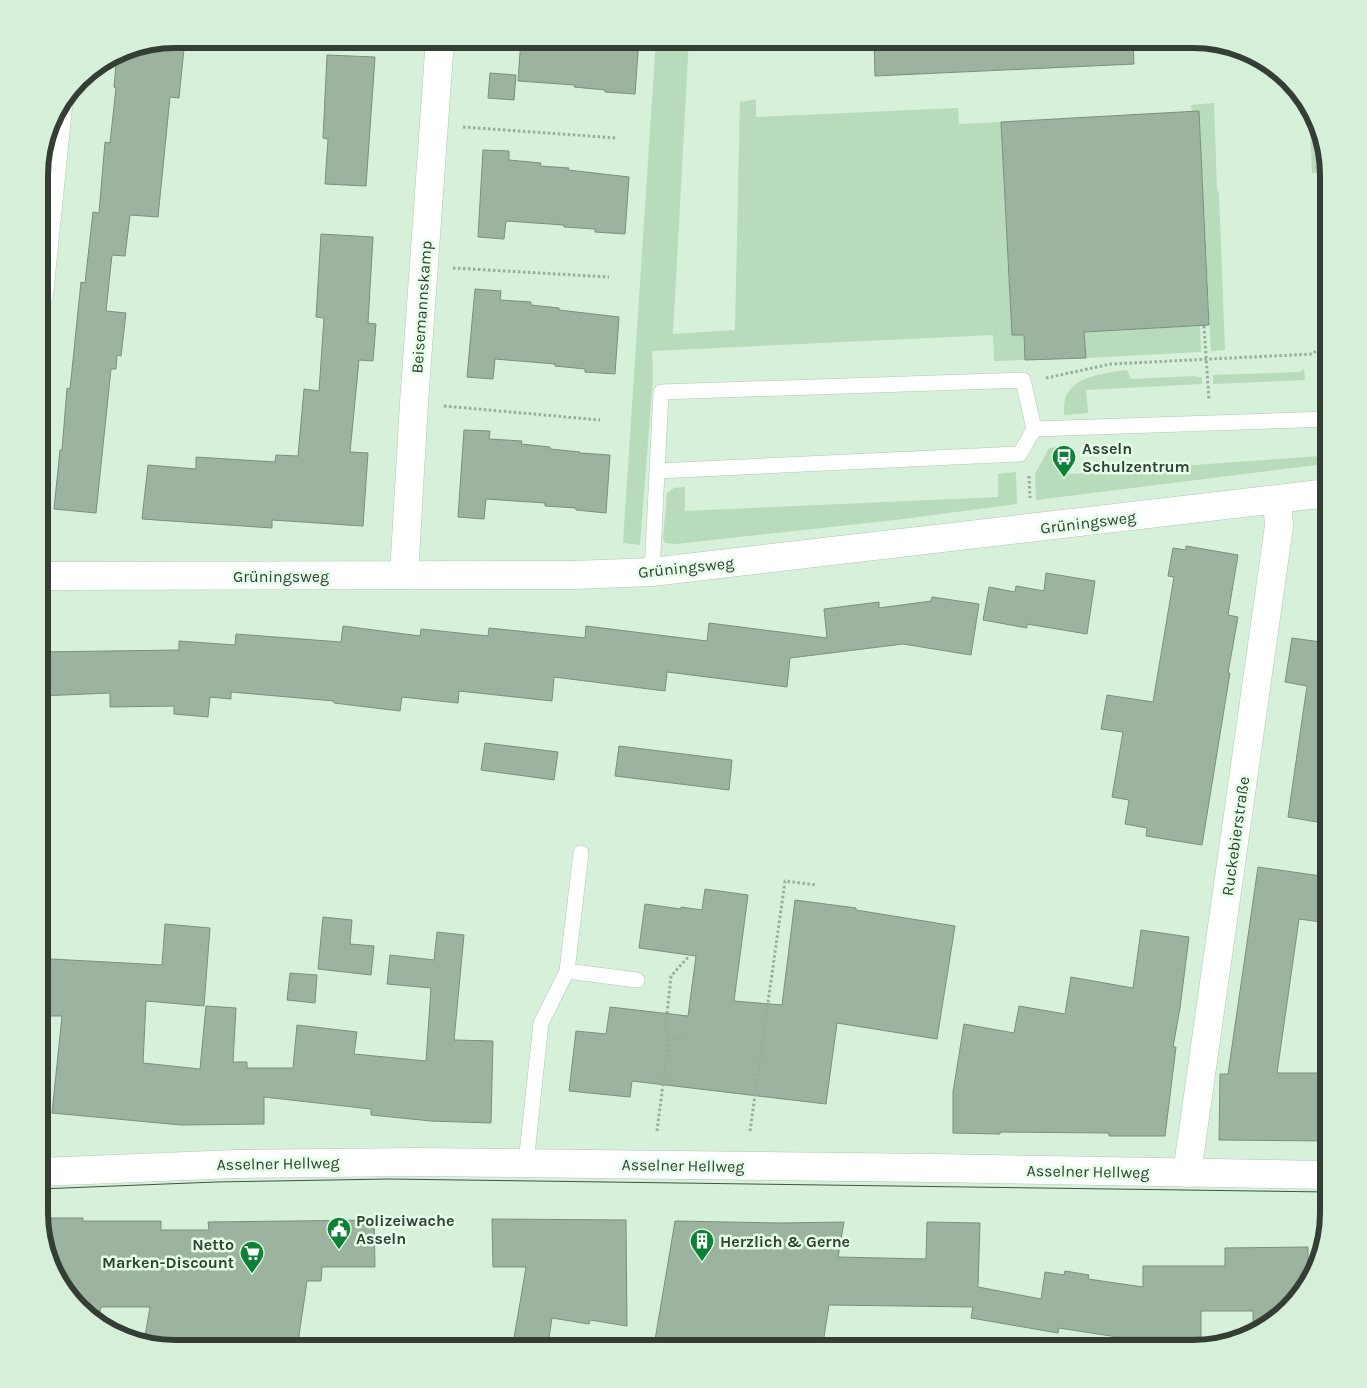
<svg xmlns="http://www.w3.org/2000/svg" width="1367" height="1388" font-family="Karla,sans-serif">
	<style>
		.green { fill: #b7dbbb }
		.building { fill: #9cb49f; stroke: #78907c }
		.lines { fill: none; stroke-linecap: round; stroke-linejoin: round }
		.lane-casing { stroke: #afc8b2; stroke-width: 16 }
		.street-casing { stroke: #afc8b2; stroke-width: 29 }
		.secondary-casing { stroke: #afc8b2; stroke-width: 29 }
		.path { stroke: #99ad9c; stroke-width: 3; stroke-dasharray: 2.5 2.5; stroke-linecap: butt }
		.lane { stroke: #fff; stroke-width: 15 }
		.street { stroke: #fff; stroke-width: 28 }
		.secondary { stroke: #fff; stroke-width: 28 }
		.tram { stroke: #455146; stroke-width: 1 }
		.labels { text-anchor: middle; stroke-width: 5; stroke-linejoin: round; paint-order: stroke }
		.street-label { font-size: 16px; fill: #343e35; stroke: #e4fee7 }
		.poi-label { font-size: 16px; font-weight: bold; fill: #343e35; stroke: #e4fee7; text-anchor: start }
		.rim { fill: none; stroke: #343e35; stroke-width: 6 }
	</style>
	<rect width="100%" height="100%" fill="#d6f0da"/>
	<g class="green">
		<path d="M 656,39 L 689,39 L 673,334 L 735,330 L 740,102 L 756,99 L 756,117 L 958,108 L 959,124 L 1001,122 L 1012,335 L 1024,335 L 1025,360 L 994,361 L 993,335 L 652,351 L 653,377 L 640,545 L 623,543 Z"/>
		<path d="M 1214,103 L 1217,189 L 1219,194 L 1225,350 L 1211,351 L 1199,112 L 1192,112 L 1191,105 Z"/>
		<path d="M 1309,110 L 1321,131 L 1325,173 L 1312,173 Z"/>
		<path d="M 1200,326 L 1201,352 L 1086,358 L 1084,332 Z"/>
		<path d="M 1328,352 L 1328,402 L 1322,402 L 1319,358 Z"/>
		<path d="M 1304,369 L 1305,380 L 1213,384 L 1213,375 L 1299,372 Z"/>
		<path d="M 1127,370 L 1131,379 L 1193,376 L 1202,378 L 1202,384 L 1086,390 L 1088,413 L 1064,415 C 1064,410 1064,403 1065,399 C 1073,375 1107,373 1127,370 Z"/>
		<path d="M 1321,435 L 1328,436 L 1328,457 L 1326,457 L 1325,464 L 1036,500 L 1035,474 L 1049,448 L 1067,446 L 1069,474 L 1320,456 L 1322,451 Z"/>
		<path d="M 1016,472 L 1017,504 L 903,519 L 676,544 L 665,543 L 663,538 L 667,493 L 674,488 L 685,487 L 685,511 L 998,497 L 998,474 Z"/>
	</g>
	<g class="building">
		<path d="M 175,39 L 185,39 L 179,98 L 170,97 L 158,217 L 130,215 L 125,256 L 112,255 L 106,311 L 126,313 L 121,356 L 117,355 L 116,369 L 111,369 L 96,513 L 54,509 L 60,450 L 62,450 L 67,388 L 70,389 L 81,282 L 85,283 L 93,212 L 99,213 L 105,142 L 110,143 L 116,88 L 114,87 L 117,53 L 123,49 Z"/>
		<path d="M 521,39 L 639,39 L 635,94 L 605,92 L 605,90 L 574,87 L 575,85 L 518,81 Z"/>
		<path d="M 874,39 L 1133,39 L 1134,64 L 875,76 Z"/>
		<path d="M 327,55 L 375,57 L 366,186 L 325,184 L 328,139 L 323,138 Z"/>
		<path d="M 490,73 L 516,75 L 514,100 L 488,98 Z"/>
		<path d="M 1199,111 L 1209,325 L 1084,332 L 1086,358 L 1025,360 L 1024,335 L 1012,335 L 1001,122 Z"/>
		<path d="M 483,150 L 509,151 L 509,160 L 541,163 L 540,166 L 569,168 L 568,170 L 629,177 L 625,234 L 595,232 L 595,229 L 564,227 L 564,225 L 506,221 L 504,239 L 478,237 Z"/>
		<path d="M 321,234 L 373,237 L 368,323 L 376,324 L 373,361 L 359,360 L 350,452 L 368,453 L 363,526 L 272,520 L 272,528 L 142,519 L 148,465 L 196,469 L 196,457 L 275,462 L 276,455 L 298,456 L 304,389 L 319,391 L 324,318 L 316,317 Z"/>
		<path d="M 475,289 L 501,291 L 500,300 L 531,302 L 531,305 L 559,308 L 559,310 L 619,317 L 615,374 L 585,372 L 585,369 L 555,366 L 555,364 L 495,359 L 493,379 L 467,377 Z"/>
		<path d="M 464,430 L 490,431 L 489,439 L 522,441 L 521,444 L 550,447 L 550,449 L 580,452 L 580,453 L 610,455 L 606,513 L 576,510 L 576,508 L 545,506 L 545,503 L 486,499 L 484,519 L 458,517 Z"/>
		<path d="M 1186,546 L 1238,555 L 1228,615 L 1238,617 L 1228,673 L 1230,673 L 1202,845 L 1146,836 L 1147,828 L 1125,824 L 1129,800 L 1112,797 L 1123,732 L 1101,729 L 1107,695 L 1153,702 L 1174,577 L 1168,576 L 1173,548 L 1186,550 Z"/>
		<path d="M 1046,573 L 1095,581 L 1087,634 L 1027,624 L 1027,628 L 983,620 L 989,587 L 1015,592 L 1016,586 L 1044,591 Z"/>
		<path d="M 932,597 L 979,604 L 971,655 L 903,644 L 790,658 L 787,687 L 667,672 L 665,691 L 554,677 L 552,701 L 459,691 L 458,703 L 402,697 L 400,711 L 334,703 L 334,701 L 231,692 L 231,699 L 210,697 L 208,717 L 174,714 L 174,706 L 110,707 L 110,693 L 39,696 L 39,652 L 179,650 L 179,641 L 235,645 L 236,634 L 341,642 L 343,626 L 420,636 L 421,629 L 488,636 L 489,628 L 585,638 L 586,626 L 707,641 L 709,623 L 827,638 L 824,609 L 879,602 L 879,608 L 931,601 Z"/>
		<path d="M 1292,638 L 1328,643 L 1328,824 L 1288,817 L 1307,686 L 1285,682 Z"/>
		<path d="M 485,743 L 558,752 L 554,780 L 481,770 Z"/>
		<path d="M 619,746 L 732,760 L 729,790 L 615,776 Z"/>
		<path d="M 1258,867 L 1328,877 L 1328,923 L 1299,919 L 1277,1073 L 1328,1073 L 1328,1141 L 1219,1140 L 1220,1074 L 1228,1074 Z"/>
		<path d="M 705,889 L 748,895 L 734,1001 L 782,1005 L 795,900 L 856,908 L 856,910 L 955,926 L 937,1039 L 837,1023 L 826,1104 L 632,1081 L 630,1097 L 569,1091 L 576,1031 L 606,1034 L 610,1007 L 688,1016 L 696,956 L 639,948 L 645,904 L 681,909 L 681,907 L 702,910 Z"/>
		<path d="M 323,917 L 352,920 L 350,944 L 374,946 L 371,975 L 318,969 Z"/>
		<path d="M 165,924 L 210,928 L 204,1006 L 146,1001 L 143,1063 L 200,1069 L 206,1006 L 236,1008 L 233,1062 L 247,1062 L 247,1068 L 293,1068 L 297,1025 L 357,1032 L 354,1054 L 426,1061 L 431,988 L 387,984 L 390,955 L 434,960 L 437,932 L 464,935 L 454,1040 L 493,1041 L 491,1123 L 431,1121 L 371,1115 L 371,1109 L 264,1097 L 264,1124 L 181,1125 L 52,1113 L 62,1016 L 45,1016 L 51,959 L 162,965 Z"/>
		<path d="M 1141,930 L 1189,937 L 1180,1008 L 1173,1047 L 1176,1047 L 1165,1136 L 1109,1136 L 1109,1133 L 1000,1132 L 1000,1134 L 953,1133 L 953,1092 L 964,1024 L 1014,1033 L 1019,1006 L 1065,1014 L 1071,977 L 1133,988 Z"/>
		<path d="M 290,973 L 317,975 L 315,1003 L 287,1000 Z"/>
		<path d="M 40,1218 L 83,1218 L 83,1221 L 161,1221 L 161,1230 L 209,1230 L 208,1222 L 374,1220 L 375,1267 L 322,1267 L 321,1281 L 307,1281 L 297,1349 L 175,1349 L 144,1342 L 150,1307 L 101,1307 L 98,1323 L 72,1303 L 49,1265 Z"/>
		<path d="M 492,1219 L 626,1220 L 627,1326 L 590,1320 L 589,1324 L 552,1318 L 548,1344 L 514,1338 L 526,1267 L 493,1267 Z"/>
		<path d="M 675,1221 L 780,1223 L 844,1222 L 838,1257 L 926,1259 L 927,1222 L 980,1223 L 978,1287 L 1041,1299 L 1045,1272 L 1064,1275 L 1065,1271 L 1089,1275 L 1088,1279 L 1143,1287 L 1143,1266 L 1225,1266 L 1225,1248 L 1308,1247 L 1308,1282 L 1282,1316 L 1253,1332 L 1253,1311 L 1201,1311 L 1201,1337 L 1117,1337 L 1059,1328 L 1058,1333 L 971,1318 L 973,1307 L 829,1305 L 822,1349 L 673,1349 L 654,1346 Z"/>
	</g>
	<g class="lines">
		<defs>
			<g id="lane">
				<path d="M 1034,429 L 1328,419"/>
				<path d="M 652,572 L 661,392 L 1023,380 L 1034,429 L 1020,454 L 657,471"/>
				<path d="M 567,971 L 637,980"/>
				<path d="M 526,1163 L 541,1023 L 567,971 L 581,853"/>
			</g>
			<g id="street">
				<path d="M 39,295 L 58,107"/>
				<path d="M 404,575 L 414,403 L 440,39"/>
				<path d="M 39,576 L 574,575 L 652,572 L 1328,493"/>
				<path d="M 1187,1173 L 1279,526 L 1277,500"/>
			</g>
			<path id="secondary" d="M 39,1172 L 236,1164 L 419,1162 L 933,1168 L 1328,1175"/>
		</defs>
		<use href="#lane" class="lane-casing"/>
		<use href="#street" class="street-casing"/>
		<use href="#secondary" class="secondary-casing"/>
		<g class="path">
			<path d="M 463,127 L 617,138"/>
			<path d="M 453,268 L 609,277"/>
			<path d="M 1204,326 L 1209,400"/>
			<path d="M 1046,378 L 1111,364 L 1312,354 L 1328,342"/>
			<path d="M 444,406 L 600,420"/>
			<path d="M 1029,476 L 1030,498"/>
			<path d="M 669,1037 L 685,1039"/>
			<path d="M 657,1131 L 669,1037 L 665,1032 L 671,976 L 690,955"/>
			<path d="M 750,1131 L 785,881 L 816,885"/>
		</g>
		<use href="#lane" class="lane"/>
		<use href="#street" class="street"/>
		<use href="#secondary" class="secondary"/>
		<path class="tram" d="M 39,1189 L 216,1182 L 389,1179 L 1328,1192"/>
	</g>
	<defs>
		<symbol id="bus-pin" viewBox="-11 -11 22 30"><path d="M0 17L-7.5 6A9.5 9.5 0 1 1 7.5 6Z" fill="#0e8037" stroke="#e4fee7"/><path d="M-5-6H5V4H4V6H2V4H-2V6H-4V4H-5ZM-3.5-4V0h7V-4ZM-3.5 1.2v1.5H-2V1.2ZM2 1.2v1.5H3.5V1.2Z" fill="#fff"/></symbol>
		<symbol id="civic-pin" viewBox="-11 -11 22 30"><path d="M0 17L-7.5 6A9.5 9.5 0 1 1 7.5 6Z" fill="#0e8037" stroke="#e4fee7"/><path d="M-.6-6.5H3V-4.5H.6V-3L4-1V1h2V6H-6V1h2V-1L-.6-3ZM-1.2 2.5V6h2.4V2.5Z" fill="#fff"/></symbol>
		<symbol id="building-pin" viewBox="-11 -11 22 30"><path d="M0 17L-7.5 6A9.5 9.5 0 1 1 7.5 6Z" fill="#0e8037" stroke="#e4fee7"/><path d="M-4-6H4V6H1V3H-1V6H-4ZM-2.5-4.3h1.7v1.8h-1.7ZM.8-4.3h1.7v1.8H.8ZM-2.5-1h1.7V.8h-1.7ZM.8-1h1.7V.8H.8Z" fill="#fff"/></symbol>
		<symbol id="supermarket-pin" viewBox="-11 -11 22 30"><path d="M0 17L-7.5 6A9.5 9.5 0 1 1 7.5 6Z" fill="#0e8037" stroke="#e4fee7"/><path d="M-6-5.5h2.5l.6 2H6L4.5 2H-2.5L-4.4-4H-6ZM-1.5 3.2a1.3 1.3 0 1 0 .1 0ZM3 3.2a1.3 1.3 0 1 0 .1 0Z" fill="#fff"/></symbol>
	</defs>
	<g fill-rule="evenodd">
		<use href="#bus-pin" x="1050" y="443" width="28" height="38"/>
		<use href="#civic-pin" x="325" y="1215" width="28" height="38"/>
		<use href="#building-pin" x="688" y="1227" width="28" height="38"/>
		<use href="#supermarket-pin" x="238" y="1239" width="28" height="38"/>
	</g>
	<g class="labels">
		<g class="street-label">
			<text transform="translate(421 307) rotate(-86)" y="6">Beisemannskamp</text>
			<text transform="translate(1088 522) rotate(-7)" y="6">Grüningsweg</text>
			<text transform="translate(686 567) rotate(-6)" y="6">Grüningsweg</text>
			<text x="281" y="582">Grüningsweg</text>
			<text transform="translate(1235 836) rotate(-82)" y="6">Ruckebierstraße</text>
			<text transform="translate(278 1163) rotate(-1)" y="6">Asselner Hellweg</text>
			<text transform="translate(683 1165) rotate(1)" y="6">Asselner Hellweg</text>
			<text transform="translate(1088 1171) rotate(1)" y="6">Asselner Hellweg</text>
		</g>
		<g class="poi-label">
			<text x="1082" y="454">Asseln<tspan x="1082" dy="18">Schulzentrum</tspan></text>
			<text x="356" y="1226">Polizeiwache<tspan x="356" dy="18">Asseln</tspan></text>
			<text x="720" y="1247">Herzlich &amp; Gerne</text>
			<text x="234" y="1250" text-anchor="end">Netto<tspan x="234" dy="18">Marken-Discount</tspan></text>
		</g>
	</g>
	<path d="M0 0H1367V1388H0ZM175 48H1193A127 127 0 0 1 1320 175V1213A127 127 0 0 1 1193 1340H175A127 127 0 0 1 48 1213V175A127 127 0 0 1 175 48Z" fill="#d6efd9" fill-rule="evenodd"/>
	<path class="rim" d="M175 48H1193A127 127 0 0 1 1320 175V1213A127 127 0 0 1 1193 1340H175A127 127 0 0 1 48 1213V175A127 127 0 0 1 175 48Z"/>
</svg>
